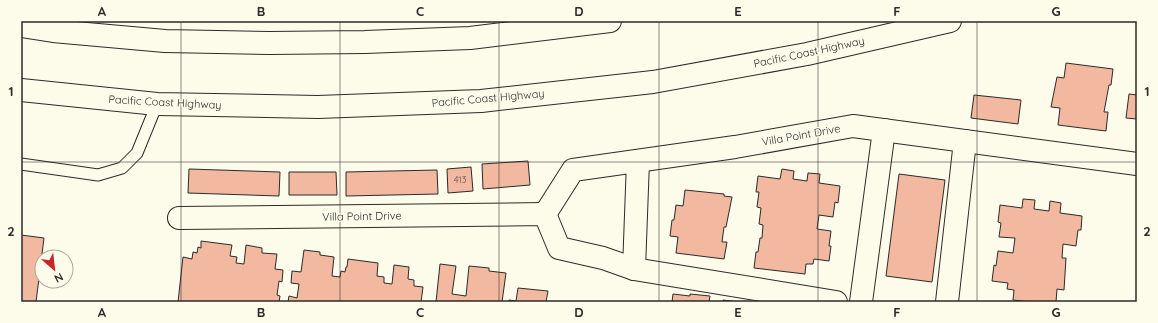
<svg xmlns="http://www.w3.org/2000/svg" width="1158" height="323" font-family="Quicksand,sans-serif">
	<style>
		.building { fill: #f2b8a0; stroke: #2b2b2b }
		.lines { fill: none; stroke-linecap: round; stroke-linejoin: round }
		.service-casing { stroke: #2b2b2b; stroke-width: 13 }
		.minor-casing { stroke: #2b2b2b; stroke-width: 24 }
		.trunk-casing { stroke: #2b2b2b; stroke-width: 24 }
		.service { stroke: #fdfbea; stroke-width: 11 }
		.minor { stroke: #fdfbea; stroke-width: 22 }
		.trunk { stroke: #fdfbea; stroke-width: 22 }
		.grid { fill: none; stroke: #2b2b2b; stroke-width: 1; stroke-opacity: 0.55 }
		.labels { text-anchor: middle; stroke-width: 3; stroke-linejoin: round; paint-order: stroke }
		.number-label { font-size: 9px; fill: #5d4e48 }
		.street-label { font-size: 11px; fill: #2b2b2b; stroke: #fdfbea }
		.neatline { fill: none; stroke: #2b2b2b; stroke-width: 1.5 }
		.grid-label { font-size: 13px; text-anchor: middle; font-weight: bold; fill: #2b2b2b }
	</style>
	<rect width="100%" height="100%" fill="#fdfbea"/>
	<g class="building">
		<path d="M 1066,63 L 1113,69 L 1111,85 L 1109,85 L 1104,112 L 1108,112 L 1106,131 L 1058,125 L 1060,108 L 1051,107 L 1057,77 L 1064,78 Z"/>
		<path d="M 1129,94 L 1137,95 L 1137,119 L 1126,118 Z"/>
		<path d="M 974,95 L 1021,100 L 1018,124 L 971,118 Z"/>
		<path d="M 528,161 L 530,185 L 483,189 L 482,164 Z"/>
		<path d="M 471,167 L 473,191 L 448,193 L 447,169 Z"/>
		<path d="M 189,169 L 280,172 L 279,196 L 188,193 Z"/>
		<path d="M 782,169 L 794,171 L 793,179 L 807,181 L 808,173 L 820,174 L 819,183 L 840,186 L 838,203 L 835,202 L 833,217 L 819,215 L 817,229 L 831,231 L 829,246 L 831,246 L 829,261 L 814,259 L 813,264 L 806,264 L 805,274 L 754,268 L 756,252 L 758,252 L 760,238 L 762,238 L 763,225 L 759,224 L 761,208 L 757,207 L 759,192 L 756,192 L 758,176 L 780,179 Z"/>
		<path d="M 437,170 L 438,194 L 346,196 L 346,172 Z"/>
		<path d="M 289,172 L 336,172 L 337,195 L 289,195 Z"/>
		<path d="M 899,174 L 945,180 L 932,282 L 886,276 Z"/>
		<path d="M 685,190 L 724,194 L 724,196 L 732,197 L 726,227 L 724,227 L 722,242 L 727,242 L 724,259 L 676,253 L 678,237 L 670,236 L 672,220 L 674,220 L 676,205 L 683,206 Z"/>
		<path d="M 1023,199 L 1035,200 L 1034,209 L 1049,211 L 1050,201 L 1061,203 L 1060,213 L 1082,216 L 1081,230 L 1078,230 L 1076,246 L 1063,244 L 1062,258 L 1066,258 L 1064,290 L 1057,289 L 1056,302 L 1030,302 L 1013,300 L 1014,290 L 1007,289 L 1008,283 L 992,281 L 994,265 L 996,266 L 998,251 L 1013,253 L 1015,238 L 999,237 L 1001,223 L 998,222 L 1000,205 L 1022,208 Z"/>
		<path d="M 21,235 L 44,238 L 36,302 L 21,302 Z"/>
		<path d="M 201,241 L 232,245 L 230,256 L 237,257 L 236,263 L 244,264 L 246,245 L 262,248 L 262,253 L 277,254 L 275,269 L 283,270 L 282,282 L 279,281 L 277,295 L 280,296 L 279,302 L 178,302 L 183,257 L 192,259 L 193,252 L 197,253 L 198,247 L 201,248 Z"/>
		<path d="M 304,250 L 320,252 L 320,255 L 334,257 L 332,276 L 340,277 L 341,271 L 345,272 L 346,267 L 347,267 L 348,259 L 378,263 L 377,276 L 384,277 L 384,283 L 392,284 L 394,265 L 409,267 L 408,279 L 414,280 L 414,286 L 423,287 L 421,302 L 288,302 L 289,296 L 297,298 L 299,284 L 291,283 L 292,271 L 301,272 Z"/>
		<path d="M 440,264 L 456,266 L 452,294 L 466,296 L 469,266 L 489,268 L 489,271 L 506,273 L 502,302 L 436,302 Z"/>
		<path d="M 518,288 L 548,291 L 546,302 L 509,302 L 509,300 L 516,301 Z"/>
		<path d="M 673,294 L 690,296 L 690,294 L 710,296 L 709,302 L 672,302 Z"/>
		<path d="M 723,300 L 738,302 L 723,302 Z"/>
	</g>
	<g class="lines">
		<defs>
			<path id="service" d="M 21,164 L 98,175 L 122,168 L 137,153 L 157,104"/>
			<g id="minor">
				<path d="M 545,214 L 573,170 L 735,147 L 853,126 L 1137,164"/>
				<path d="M 179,218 L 545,214 L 559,248 L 603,258 L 634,269 L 836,302"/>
				<path d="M 634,269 L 638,161"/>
				<path d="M 861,302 L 884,130"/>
				<path d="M 947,302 L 965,141"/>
			</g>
			<g id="trunk">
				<path d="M 21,26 L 53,31 L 165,41 L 269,43 L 365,42 L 470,38 L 610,21"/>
				<path d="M 21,90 L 157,104 L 318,107 L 481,101 L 653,82 L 807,54 L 950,21"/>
			</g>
		</defs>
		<use href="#service" class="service-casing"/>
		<use href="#minor" class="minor-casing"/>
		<use href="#trunk" class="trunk-casing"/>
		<use href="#service" class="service"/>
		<use href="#minor" class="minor"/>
		<use href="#trunk" class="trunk"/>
	</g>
	<path class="grid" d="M 181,21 L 181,302M 340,21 L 340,302M 499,21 L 499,302M 659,21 L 659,302M 818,21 L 818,302M 977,21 L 977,302M 21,162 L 1137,162"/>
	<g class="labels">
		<g class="number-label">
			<text x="460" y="183">413</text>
		</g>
		<g class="street-label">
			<text transform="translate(809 52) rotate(-12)" y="4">Pacific Coast Highway</text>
			<text transform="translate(488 98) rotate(-5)" y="4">Pacific Coast Highway</text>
			<text transform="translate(165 102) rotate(3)" y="4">Pacific Coast Highway</text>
			<text transform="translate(801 135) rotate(-10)" y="4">Villa Point Drive</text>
			<text transform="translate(362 216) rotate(-1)" y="4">Villa Point Drive</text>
		</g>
	</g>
	<rect width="1158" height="323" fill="none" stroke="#fdfbea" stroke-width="44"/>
	<g transform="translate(54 269) rotate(152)"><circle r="19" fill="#fdfbea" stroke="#a9a89e"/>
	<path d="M0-3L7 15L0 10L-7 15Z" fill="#c62828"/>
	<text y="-6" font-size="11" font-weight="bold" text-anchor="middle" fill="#2b2b2b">N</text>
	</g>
	<rect x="22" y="22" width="1114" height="279" class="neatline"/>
	<g class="grid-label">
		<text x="102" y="16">A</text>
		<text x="261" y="16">B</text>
		<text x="420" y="16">C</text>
		<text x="579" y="16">D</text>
		<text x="738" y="16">E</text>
		<text x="897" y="16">F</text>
		<text x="1056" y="16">G</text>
		<text x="11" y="96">1</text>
		<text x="1147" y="96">1</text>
		<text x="11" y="236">2</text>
		<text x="1147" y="236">2</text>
		<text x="102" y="317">A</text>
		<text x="261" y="317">B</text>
		<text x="420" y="317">C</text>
		<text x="579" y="317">D</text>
		<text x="738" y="317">E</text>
		<text x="897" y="317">F</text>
		<text x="1056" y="317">G</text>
	</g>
</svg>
